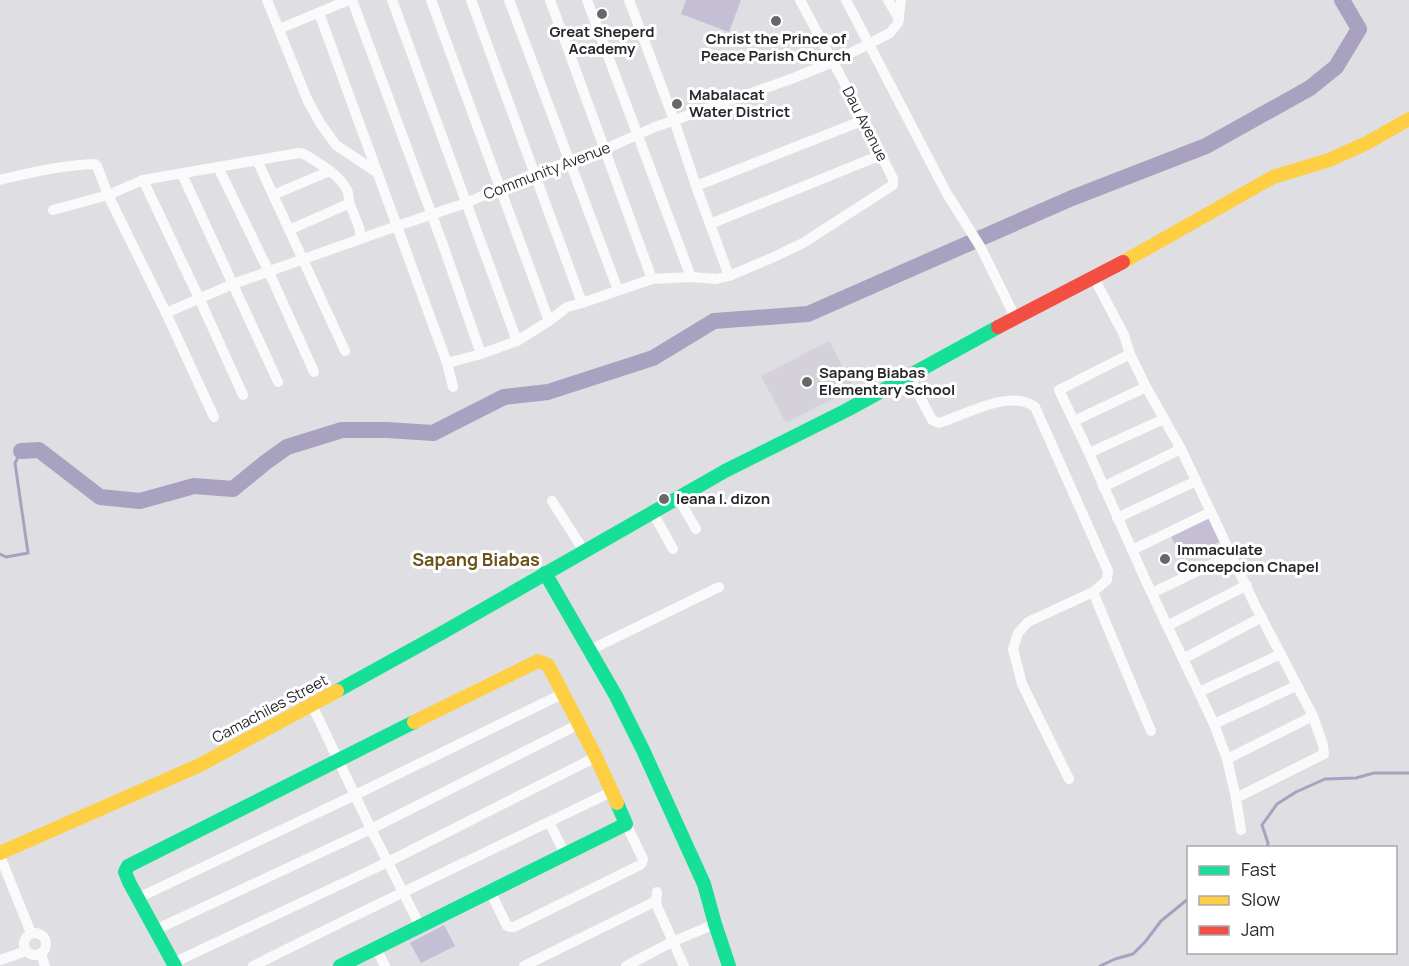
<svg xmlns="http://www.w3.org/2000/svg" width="1409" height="966" font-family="Manrope,sans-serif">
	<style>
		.built { fill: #d4d1da }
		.green { fill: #c4bfd5 }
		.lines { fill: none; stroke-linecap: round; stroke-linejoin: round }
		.stream { stroke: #a8a2c0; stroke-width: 3 }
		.river { stroke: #a8a2c0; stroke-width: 16 }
		.street { stroke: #fafafb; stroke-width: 10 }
		.fast { stroke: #16e098; stroke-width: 14 }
		.slow { stroke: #ffcf43; stroke-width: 14 }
		.jam { stroke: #f24e42; stroke-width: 14 }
		.poi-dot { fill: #68676a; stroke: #fff; stroke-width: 2 }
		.labels { text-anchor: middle; stroke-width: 6; stroke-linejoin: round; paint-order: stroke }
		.poi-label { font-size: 15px; font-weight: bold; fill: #28272a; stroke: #fff; text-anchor: start }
		.street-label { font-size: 15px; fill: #28272a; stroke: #fff }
		.quarter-label { font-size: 18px; font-weight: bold; fill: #6a5118; stroke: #fff }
	</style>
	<rect width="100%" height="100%" fill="#dfdee2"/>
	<path class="built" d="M 829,341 L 854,388 L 786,423 L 761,376 Z"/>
	<g class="green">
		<path d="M 686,0 L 741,0 L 729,32 L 681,14 Z"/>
		<path d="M 1210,517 L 1221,541 L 1182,559 L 1171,536 Z"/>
		<path d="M 444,925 L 455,946 L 421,963 L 410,943 Z"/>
	</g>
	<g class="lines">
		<g class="stream">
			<path d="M 0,554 L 6,557 L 28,553 L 15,463 L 21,451"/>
			<path d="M 1267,848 L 1268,843 L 1262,825 L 1277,804 L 1296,792 L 1325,779 L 1356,778 L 1374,773 L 1409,773"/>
			<path d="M 1100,966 L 1115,959 L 1133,954 L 1145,942 L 1161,921 L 1188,899"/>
		</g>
		<path class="river" d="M 21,451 L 39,450 L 100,497 L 140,501 L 194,486 L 233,489 L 266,462 L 287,447 L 342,430 L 387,430 L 433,433 L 504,397 L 548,392 L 653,358 L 714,321 L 808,314 L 1072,198 L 1206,146 L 1310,88 L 1336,67 L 1359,29 L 1342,0"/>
		<g class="street">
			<path d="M 267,0 L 307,99 L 320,123 L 336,145 L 378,173"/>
			<path d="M 352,0 L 443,245 L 481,354"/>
			<path d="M 392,0 L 517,341"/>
			<path d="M 431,0 L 549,321"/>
			<path d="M 471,0 L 582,303"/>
			<path d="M 509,0 L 618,290"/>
			<path d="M 550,0 L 652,279"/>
			<path d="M 587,0 L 691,277"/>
			<path d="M 629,0 L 674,120 L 696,186 L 729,276"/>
			<path d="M 846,0 L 946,192 L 981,248 L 1015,317"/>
			<path d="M 888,0 L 899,19"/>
			<path d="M 319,13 L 447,363 L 453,387"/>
			<path d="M 279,29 L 349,0"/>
			<path d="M 257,160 L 345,351"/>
			<path d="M 218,167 L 269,272 L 314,372"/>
			<path d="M 182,174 L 278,382"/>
			<path d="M 0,180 C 31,172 63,165 95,164 L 97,166 L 108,195 L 166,313 L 214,417"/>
			<path d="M 143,180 L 199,298 L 243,395"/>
			<path d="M 696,186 L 864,120"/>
			<path d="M 273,195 L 330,171"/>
			<path d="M 349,202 L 359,227 L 361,239"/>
			<path d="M 53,210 L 108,195 L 143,180 L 299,153 L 304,154 C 320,164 355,183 348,204 L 289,230"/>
			<path d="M 710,224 L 881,155"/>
			<path d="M 1093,276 L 1124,335 L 1130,354 L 1146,387 L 1181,449 L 1255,605 L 1313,716 L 1323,745 L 1324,754 L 1236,798"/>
			<path d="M 166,313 L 233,284 L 397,226 L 466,203 L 535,173 L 569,162 L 605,149 L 655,127 L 791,79 L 833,62 L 890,33 L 898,23 L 901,0"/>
			<path d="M 1130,354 L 1059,390 L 1089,453 L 1145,579 L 1214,724 L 1227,759 L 1236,798 L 1241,830"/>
			<path d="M 447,363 L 481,354 L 517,341 L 549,321 L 567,307 L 582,303 L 652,279 L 691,277 L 716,279 L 729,276 L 774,257 L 803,243 L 893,185 L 893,179 L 864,120 L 800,0"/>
			<path d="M 909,376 L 932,420 L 939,423 C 965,415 1011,388 1035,407 L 1108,571 L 1107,580 L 1093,592 L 1028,622 L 1018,633 L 1013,649 L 1022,684 L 1069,779"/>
			<path d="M 1074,421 L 1146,387"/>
			<path d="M 1089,453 L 1164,419"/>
			<path d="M 1103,487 L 1181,449"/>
			<path d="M 678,498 L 696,529"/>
			<path d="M 552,501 L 584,551"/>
			<path d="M 653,513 L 673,549"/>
			<path d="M 1117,518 L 1196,481"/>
			<path d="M 1132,550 L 1211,512"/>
			<path d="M 1093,592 L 1151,731"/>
			<path d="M 1152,593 L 1231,555"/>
			<path d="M 1167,626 L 1247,585"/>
			<path d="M 590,650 L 719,587"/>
			<path d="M 1183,659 L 1262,617"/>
			<path d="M 1199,692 L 1281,654"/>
			<path d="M 312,705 L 371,829 L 420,926"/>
			<path d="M 1214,724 L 1296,686"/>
			<path d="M 1227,759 L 1313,716"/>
			<path d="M 549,822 L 565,854"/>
			<path d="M 0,856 L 31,933"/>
			<path d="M 490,891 L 507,926 L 510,927 L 514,927 L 640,865 L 642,863 L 643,859 L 626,824"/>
			<path d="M 138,898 L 355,795 L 562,694"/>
			<path d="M 656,904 L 657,892"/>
			<path d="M 155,930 L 371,829 L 579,724"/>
			<circle cx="35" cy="944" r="11"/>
			<path d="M 376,948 L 385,966"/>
			<path d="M 41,954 L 45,966"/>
			<path d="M 0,960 L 26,951"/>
			<path d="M 173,963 L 388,862 L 596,757"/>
			<path d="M 253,966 C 371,907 491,850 611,792"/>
			<path d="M 524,966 L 652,903 L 656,904 L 684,966"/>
			<path d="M 626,966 L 672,942 L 715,924"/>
		</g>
		<g class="fast">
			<path d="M 545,573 L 616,696 L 643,750 L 704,884 L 715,924 L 729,966"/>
			<path d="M 337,691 L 440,634 L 725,471 L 847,410 L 998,327"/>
			<path d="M 175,966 L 129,882 L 125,872 L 128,866 L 414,722"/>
			<path d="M 340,966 L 626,824 L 617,803"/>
		</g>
		<g class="slow">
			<path d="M 1123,262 L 1273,177 L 1329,160 L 1367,143 L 1409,119"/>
			<path d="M 414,722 L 538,661 L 548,665 L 596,757 L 617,803"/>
			<path d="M 0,853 L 200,765 L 337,691"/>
		</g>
		<path class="jam" d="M 998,327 L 1123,262"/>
	</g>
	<g class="poi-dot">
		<circle cx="602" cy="14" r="6"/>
		<circle cx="776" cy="21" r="6"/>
		<circle cx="677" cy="104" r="6"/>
		<circle cx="807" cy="382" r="6"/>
		<circle cx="664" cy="499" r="6"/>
		<circle cx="1165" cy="559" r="6"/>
	</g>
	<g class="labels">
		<g class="poi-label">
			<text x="602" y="37" text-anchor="middle">Great Sheperd<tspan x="602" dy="17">Academy</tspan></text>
			<text x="776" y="44" text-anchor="middle">Christ the Prince of<tspan x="776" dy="17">Peace Parish Church</tspan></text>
			<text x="689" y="100">Mabalacat<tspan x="689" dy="17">Water District</tspan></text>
			<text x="819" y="378">Sapang Biabas<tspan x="819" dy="17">Elementary School</tspan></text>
			<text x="676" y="504">leana l. dizon</text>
			<text x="1177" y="555">Immaculate<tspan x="1177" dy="17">Concepcion Chapel</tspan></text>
		</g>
		<g class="street-label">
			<text transform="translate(865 124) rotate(63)" y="5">Dau Avenue</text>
			<text transform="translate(547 171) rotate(-21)" y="5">Community Avenue</text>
			<text transform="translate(270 709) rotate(-28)" y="5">Camachiles Street</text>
		</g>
		<g class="quarter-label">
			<text x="476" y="566">Sapang Biabas</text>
		</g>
	</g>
	<rect x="1187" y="846" width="210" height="108" fill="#ffffff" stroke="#a9a9aa" stroke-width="1.5"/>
	<rect x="1199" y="866" width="30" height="9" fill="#16e098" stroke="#a9a9aa" stroke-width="1.5"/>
	<text x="1241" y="876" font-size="18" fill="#28272a">Fast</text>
	<rect x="1199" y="896" width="30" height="9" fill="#ffcf43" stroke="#a9a9aa" stroke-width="1.5"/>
	<text x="1241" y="906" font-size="18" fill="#28272a">Slow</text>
	<rect x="1199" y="926" width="30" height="9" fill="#f24e42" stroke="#a9a9aa" stroke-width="1.5"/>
	<text x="1241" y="936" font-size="18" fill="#28272a">Jam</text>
</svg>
